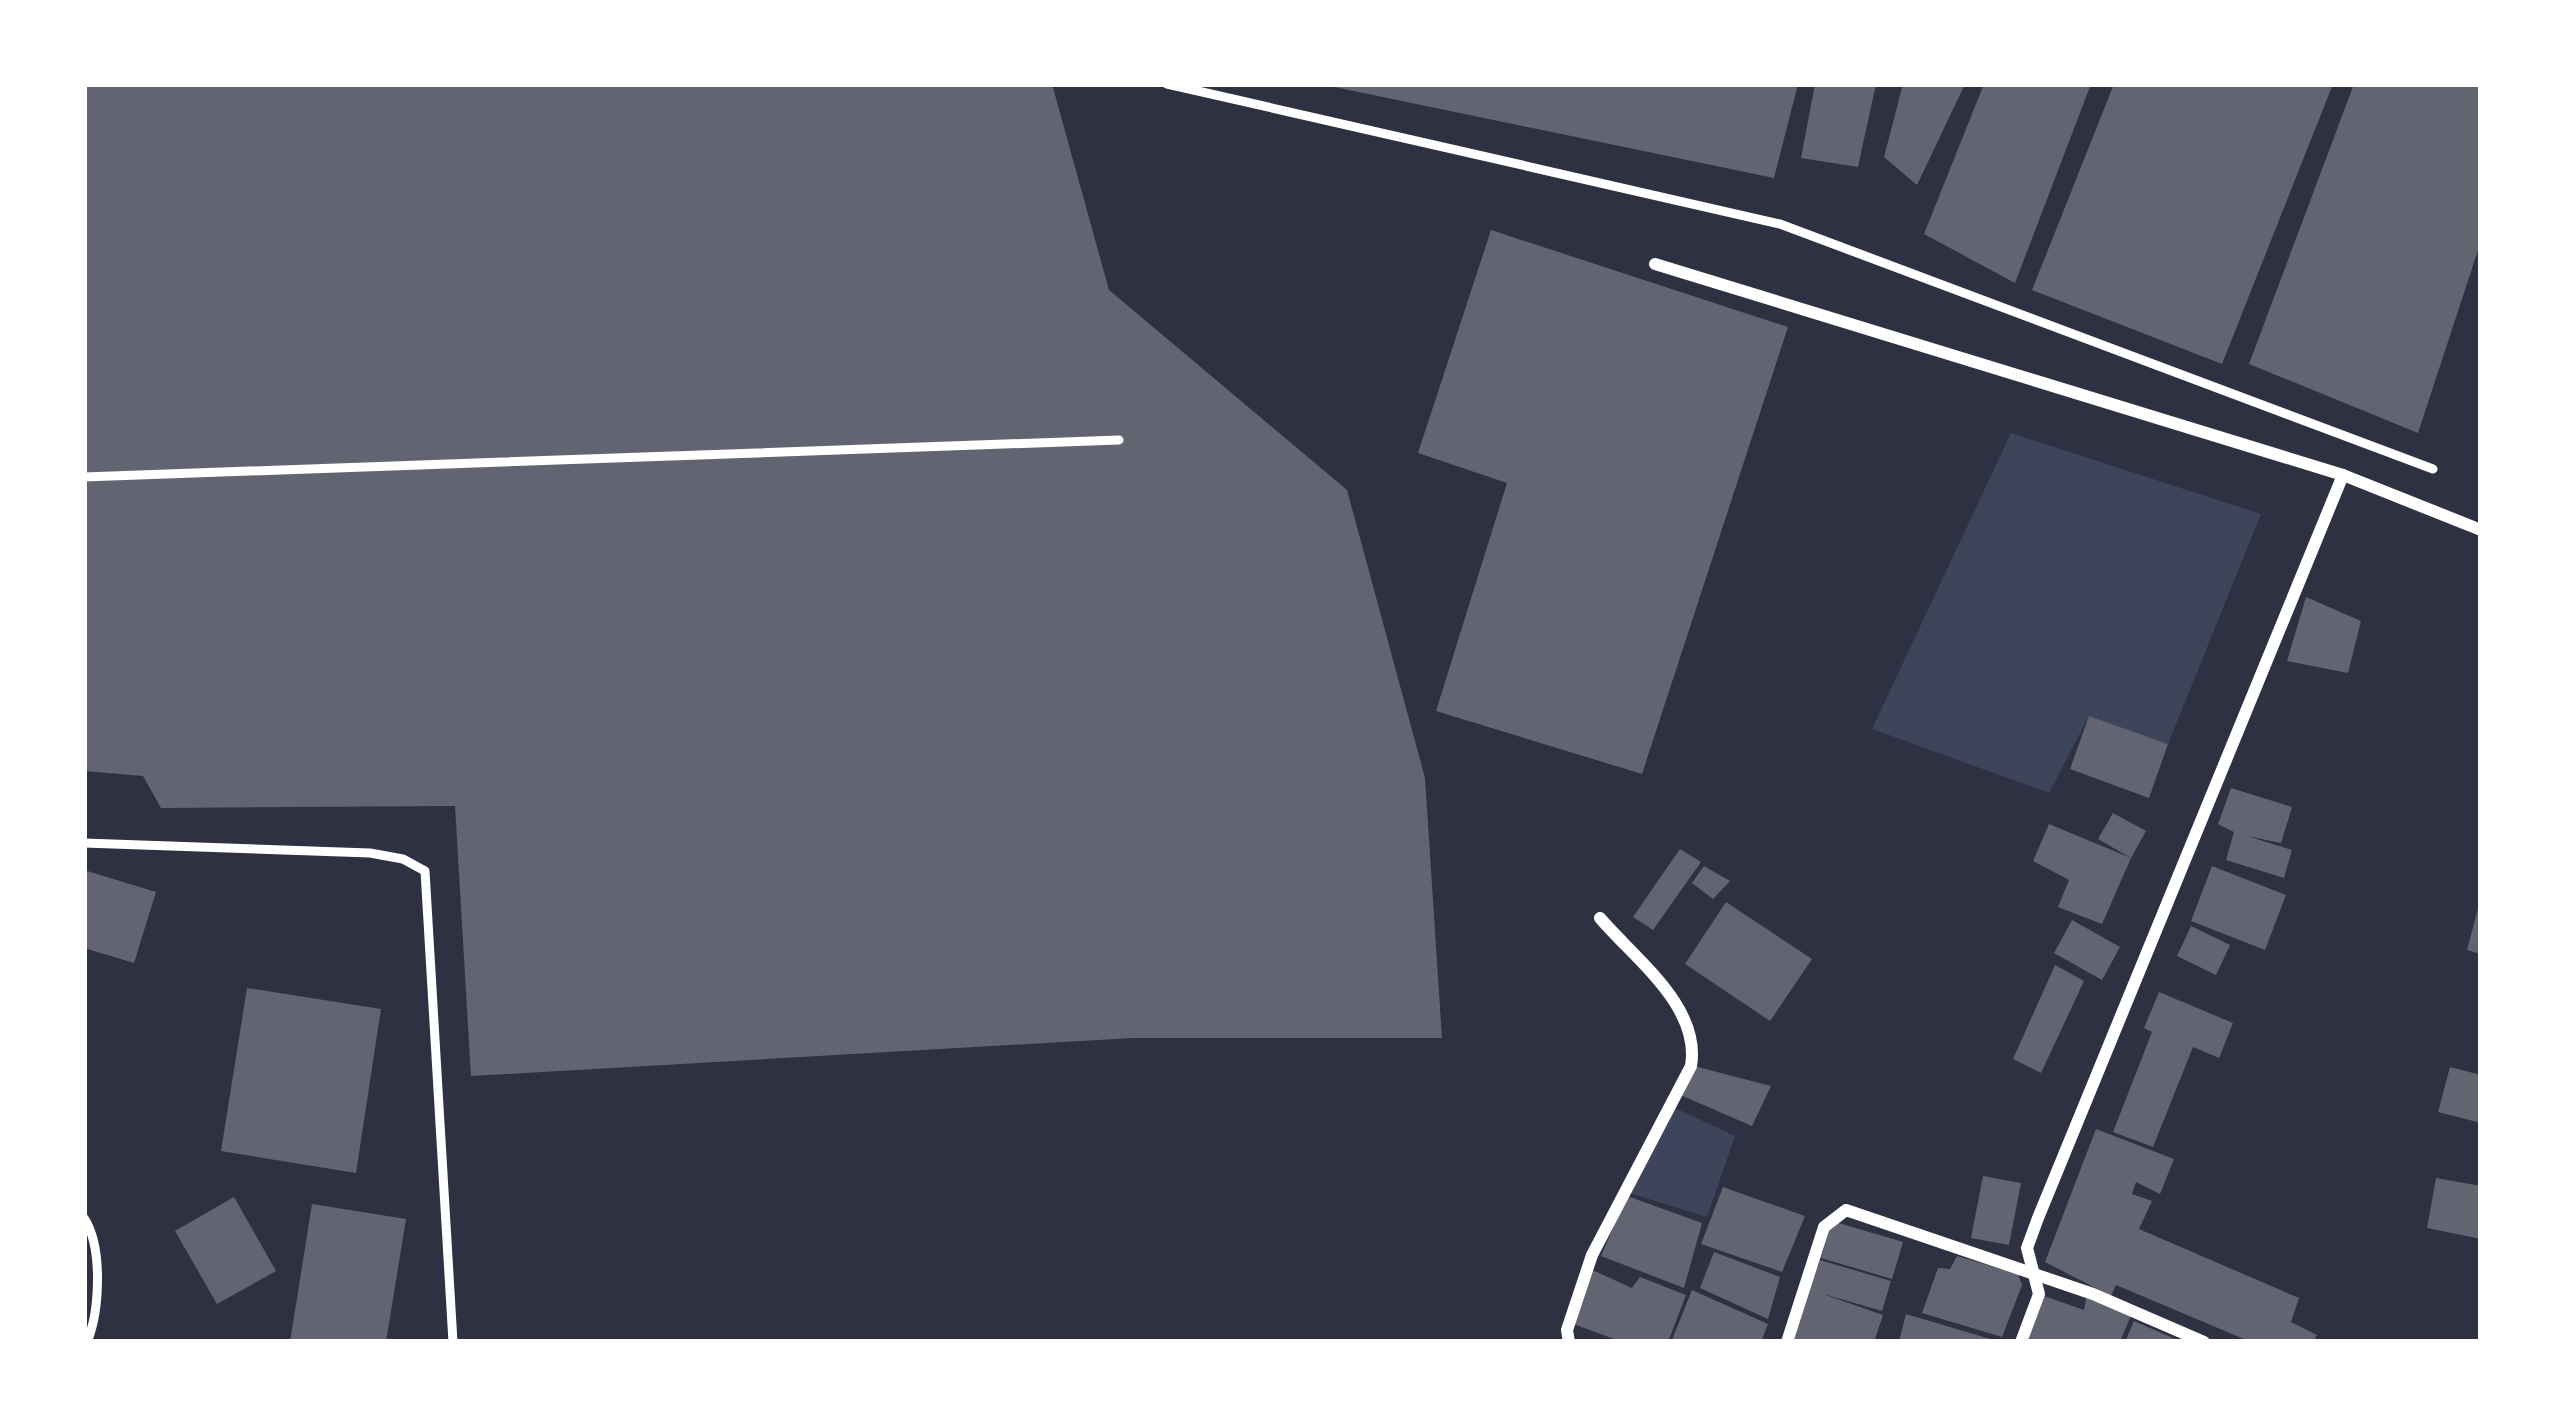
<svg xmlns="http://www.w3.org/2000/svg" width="2565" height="1426" font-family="Poppins,sans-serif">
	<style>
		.green { fill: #3c4559 }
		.building { fill: #626471 }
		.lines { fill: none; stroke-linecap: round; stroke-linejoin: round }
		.service { stroke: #fff; stroke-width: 9 }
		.minor { stroke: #fff; stroke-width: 12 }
	</style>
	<rect width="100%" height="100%" fill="#2d3142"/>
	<g class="green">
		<path d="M 2011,433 L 2261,514 L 2168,744 L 2089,716 L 2049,793 L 1872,729 Z"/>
		<path d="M 1675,1108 L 1735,1136 L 1707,1217 L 1629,1193 Z"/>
	</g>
	<g class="building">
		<path d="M 84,84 L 1052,84 L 1109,290 L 1347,490 L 1425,778 L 1442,1038 L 1133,1038 L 471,1076 L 455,806 L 161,808 L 143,776 L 84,771 Z"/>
		<path d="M 1320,84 L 1798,84 L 1774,178 Z"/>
		<path d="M 1815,84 L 1876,84 L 1858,167 L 1801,158 Z"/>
		<path d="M 1903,84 L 1965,84 L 1917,185 L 1884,157 Z"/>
		<path d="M 1984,84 L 2091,84 L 2015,283 L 1924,234 Z"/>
		<path d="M 2114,84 L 2333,84 L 2222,364 L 2032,290 Z"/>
		<path d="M 2354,84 L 2481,84 L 2481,241 L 2418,433 L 2249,364 Z"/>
		<path d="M 1491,230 L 1788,327 L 1642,774 L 1436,711 L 1507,483 L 1418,453 Z"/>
		<path d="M 2306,597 L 2361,621 L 2348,673 L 2287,661 Z"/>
		<path d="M 2089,716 L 2168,744 L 2149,798 L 2070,769 Z"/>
		<path d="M 2231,788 L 2292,807 L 2281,843 L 2247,836 L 2292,850 L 2284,878 L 2226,860 L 2234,832 L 2218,824 Z"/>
		<path d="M 2113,813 L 2146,831 L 2131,858 L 2098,839 Z"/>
		<path d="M 2049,824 L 2131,858 L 2102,924 L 2058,907 L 2069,880 L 2033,861 Z"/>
		<path d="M 1680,849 L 1701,862 L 1653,930 L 1633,917 Z"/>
		<path d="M 1704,866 L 1730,881 L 1713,899 L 1692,883 Z"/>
		<path d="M 2212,866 L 2286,895 L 2265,950 L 2191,921 Z"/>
		<path d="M 84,870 L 156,892 L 134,963 L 84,948 Z"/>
		<path d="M 1726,902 L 1812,959 L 1770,1021 L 1685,964 Z"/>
		<path d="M 2479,905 L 2481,905 L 2481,954 L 2467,950 Z"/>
		<path d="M 2072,920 L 2120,947 L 2102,980 L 2054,953 Z"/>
		<path d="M 2191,926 L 2230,945 L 2216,975 L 2177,956 Z"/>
		<path d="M 2055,965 L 2084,981 L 2041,1073 L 2013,1059 Z"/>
		<path d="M 247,988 L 381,1009 L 356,1173 L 221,1151 Z"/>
		<path d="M 2159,992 L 2233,1023 L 2219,1058 L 2193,1047 L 2153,1147 L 2113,1132 L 2152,1032 L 2144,1028 Z"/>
		<path d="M 1694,1066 L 1771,1086 L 1752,1126 L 1678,1094 Z"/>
		<path d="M 2450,1067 L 2481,1075 L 2481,1123 L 2438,1112 Z"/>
		<path d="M 2096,1129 L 2174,1159 L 2160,1194 L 2136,1182 L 2132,1194 L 2152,1201 L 2139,1229 L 2299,1298 L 2291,1322 L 2317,1335 L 2313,1342 L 2251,1342 L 2116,1285 L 2111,1296 L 2045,1262 Z"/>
		<path d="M 1983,1176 L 2021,1183 L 2009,1245 L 1971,1238 Z"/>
		<path d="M 2436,1178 L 2481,1186 L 2481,1239 L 2427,1228 Z"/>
		<path d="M 1723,1187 L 1805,1216 L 1782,1272 L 1701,1244 Z"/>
		<path d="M 1627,1196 L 1702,1223 L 1684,1288 L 1601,1256 Z"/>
		<path d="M 234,1197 L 276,1271 L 217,1304 L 175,1231 Z"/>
		<path d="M 312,1204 L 406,1219 L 386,1342 L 290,1342 Z"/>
		<path d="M 1832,1221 L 1903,1242 L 1892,1279 L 1821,1258 Z"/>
		<path d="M 1714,1252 L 1780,1277 L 1768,1319 L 1700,1288 Z"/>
		<path d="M 1957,1256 L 2018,1274 L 2022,1285 L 2002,1337 L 1922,1313 L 1938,1268 L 1950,1269 Z"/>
		<path d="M 1820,1260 L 1891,1281 L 1882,1311 L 1820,1293 L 1883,1315 L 1874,1342 L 1791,1342 Z"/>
		<path d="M 1590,1269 L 1632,1288 L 1640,1277 L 1686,1295 L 1668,1342 L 1622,1342 L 1571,1323 Z"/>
		<path d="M 1692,1290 L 1768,1324 L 1761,1342 L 1671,1342 Z"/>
		<path d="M 2087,1294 L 2132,1313 L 2120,1342 L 2024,1342 L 2041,1295 L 2084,1310 Z"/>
		<path d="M 1906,1314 L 1997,1341 L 1996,1342 L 1899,1342 Z"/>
		<path d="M 2134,1321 L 2182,1342 L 2125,1342 Z"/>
	</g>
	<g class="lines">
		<g class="service">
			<path d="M 1167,84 L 1780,224 L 2433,469"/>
			<path d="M 84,477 L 1119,440"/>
			<path d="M 84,843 L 370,853 L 403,859 L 425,871 L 453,1342"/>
			<path d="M 84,1218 C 103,1247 100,1310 87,1342"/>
		</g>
		<g class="minor">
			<path d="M 1655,264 L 2343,475 L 2481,530"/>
			<path d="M 1569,1342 L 1567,1330 L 1592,1255 L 1691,1066 C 1701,1007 1636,960 1600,918"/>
			<path d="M 1787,1342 L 1824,1227 L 1846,1210 L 2093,1294 L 2204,1342"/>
			<path d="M 2021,1342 L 2039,1294 L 2027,1248 L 2038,1218 L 2343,475"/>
		</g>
	</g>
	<rect width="2565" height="1426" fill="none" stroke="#ffffff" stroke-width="174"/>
</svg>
